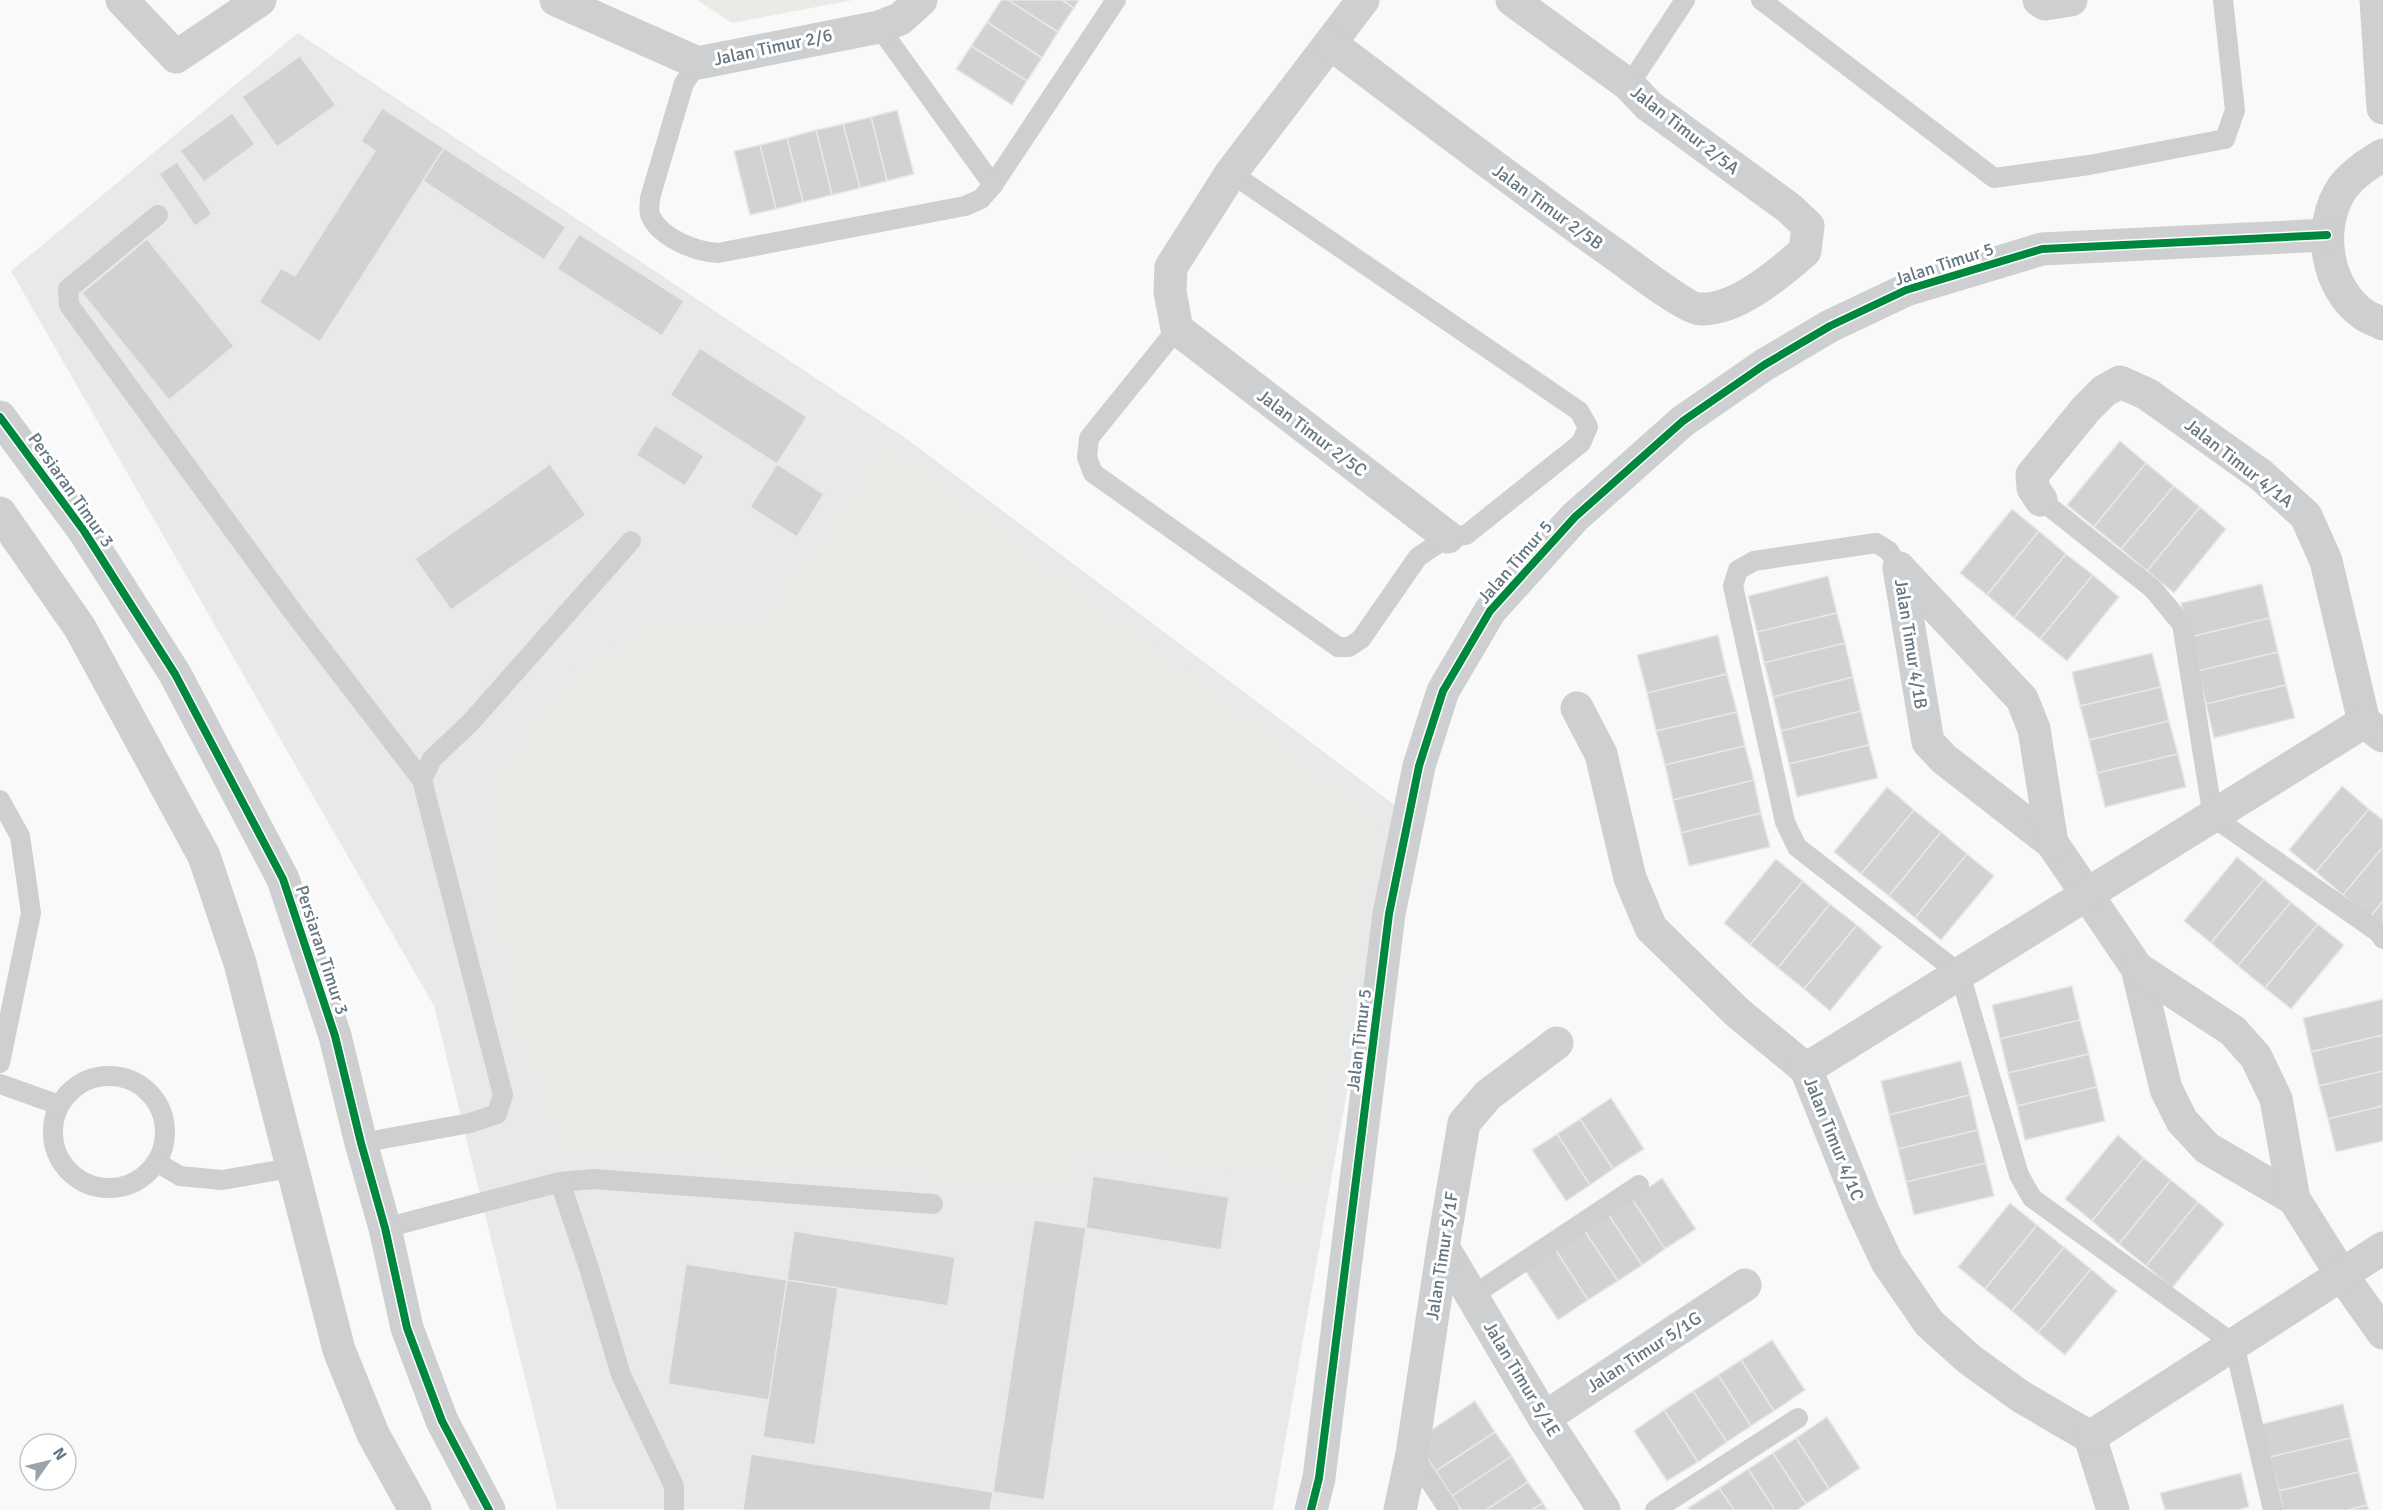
<svg xmlns="http://www.w3.org/2000/svg" width="2383" height="1510" font-family="Signika,sans-serif">
	<style>
		.built { fill: #e8e9e9 }
		.green { fill: #e8ebe6 }
		.building { fill: #d0d2d3; stroke: #e8e8e8; stroke-width: 1.5 }
		.lines { fill: none; stroke-linecap: round; stroke-linejoin: round }
		.service { stroke: #cecfd0; stroke-width: 20 }
		.minor { stroke: #cecfd0; stroke-width: 33 }
		.tertiary { stroke: #cecfd0; stroke-width: 33 }
		.cycleway-casing { stroke: #fff; stroke-width: 11 }
		.cycleway { stroke: #00873e; stroke-width: 8 }
		.labels { text-anchor: middle; stroke-width: 6; stroke-linejoin: round; paint-order: stroke }
		.street-label { font-size: 18px; fill: #657683; stroke: #fff }
	</style>
	<rect width="100%" height="100%" fill="#f9f9f9"/>
	<path class="built" d="M 298,33 L 907,439 L 1397,807 L 1273,1510 L 557,1509 L 434,1006 L 11,271 Z"/>
	<g class="green">
		<path d="M 697,0 L 853,0 L 732,23 Z"/>
		<path d="M 887,445 L 1377,819 L 1317,1180 L 1072,1148 L 1068,1186 L 561,1149 L 514,1020 L 492,878 L 500,772 L 574,673 L 652,625 L 740,626 L 767,616 Z"/>
	</g>
	<g class="building">
		<path d="M 1001,0 L 1008,0 L 1058,32 L 1042,58 L 987,22 Z"/>
		<path d="M 1008,0 L 1062,0 L 1074,8 L 1058,32 Z"/>
		<path d="M 1062,0 L 1079,0 L 1074,8 Z"/>
		<path d="M 987,22 L 1042,58 L 1027,81 L 971,46 Z"/>
		<path d="M 971,46 L 1027,81 L 1012,105 L 956,69 Z"/>
		<path d="M 300,56 L 336,105 L 277,147 L 242,97 Z"/>
		<path d="M 382,108 L 444,148 L 320,342 L 259,302 L 281,268 L 295,276 L 375,151 L 361,141 Z"/>
		<path d="M 897,110 L 914,174 L 887,181 L 871,117 Z"/>
		<path d="M 232,113 L 255,144 L 204,182 L 180,151 Z"/>
		<path d="M 871,117 L 887,181 L 860,188 L 843,124 Z"/>
		<path d="M 843,124 L 860,188 L 832,195 L 816,130 Z"/>
		<path d="M 816,130 L 832,195 L 803,202 L 787,138 Z"/>
		<path d="M 787,138 L 803,202 L 776,209 L 760,145 Z"/>
		<path d="M 760,145 L 776,209 L 750,215 L 734,151 Z"/>
		<path d="M 444,148 L 566,227 L 544,260 L 423,181 Z"/>
		<path d="M 177,162 L 212,214 L 195,226 L 159,174 Z"/>
		<path d="M 579,234 L 684,301 L 662,336 L 557,269 Z"/>
		<path d="M 147,239 L 234,346 L 169,400 L 82,293 Z"/>
		<path d="M 700,348 L 807,417 L 777,464 L 670,395 Z"/>
		<path d="M 655,425 L 704,456 L 685,486 L 636,455 Z"/>
		<path d="M 2120,441 L 2146,463 L 2094,527 L 2067,505 Z"/>
		<path d="M 2146,463 L 2174,486 L 2121,549 L 2094,527 Z"/>
		<path d="M 550,464 L 586,515 L 451,610 L 415,559 Z"/>
		<path d="M 777,464 L 824,494 L 797,537 L 750,507 Z"/>
		<path d="M 2174,486 L 2200,507 L 2147,571 L 2121,549 Z"/>
		<path d="M 2200,507 L 2226,529 L 2174,593 L 2147,571 Z"/>
		<path d="M 2012,509 L 2039,531 L 1987,595 L 1960,573 Z"/>
		<path d="M 2039,531 L 2066,554 L 2014,618 L 1987,595 Z"/>
		<path d="M 2066,554 L 2093,575 L 2040,639 L 2014,618 Z"/>
		<path d="M 2093,575 L 2119,597 L 2067,661 L 2040,639 Z"/>
		<path d="M 1828,576 L 1837,613 L 1757,632 L 1748,596 Z"/>
		<path d="M 2262,584 L 2270,618 L 2190,637 L 2181,603 Z"/>
		<path d="M 1837,613 L 1845,643 L 1764,663 L 1757,632 Z"/>
		<path d="M 2270,618 L 2278,652 L 2198,671 L 2190,637 Z"/>
		<path d="M 1718,635 L 1727,674 L 1647,693 L 1637,655 Z"/>
		<path d="M 1845,643 L 1853,677 L 1773,697 L 1764,663 Z"/>
		<path d="M 2278,652 L 2286,685 L 2206,704 L 2198,671 Z"/>
		<path d="M 2152,653 L 2161,687 L 2080,706 L 2072,672 Z"/>
		<path d="M 1727,674 L 1737,712 L 1656,731 L 1647,693 Z"/>
		<path d="M 1853,677 L 1861,711 L 1781,731 L 1773,697 Z"/>
		<path d="M 2286,685 L 2295,718 L 2214,738 L 2206,704 Z"/>
		<path d="M 2161,687 L 2169,721 L 2089,740 L 2080,706 Z"/>
		<path d="M 1861,711 L 1869,745 L 1789,764 L 1781,731 Z"/>
		<path d="M 1737,712 L 1745,746 L 1665,765 L 1656,731 Z"/>
		<path d="M 2169,721 L 2178,754 L 2097,773 L 2089,740 Z"/>
		<path d="M 1869,745 L 1878,778 L 1797,797 L 1789,764 Z"/>
		<path d="M 1745,746 L 1754,780 L 1673,800 L 1665,765 Z"/>
		<path d="M 2178,754 L 2186,787 L 2105,807 L 2097,773 Z"/>
		<path d="M 1754,780 L 1761,813 L 1681,833 L 1673,800 Z"/>
		<path d="M 2342,786 L 2369,809 L 2316,872 L 2289,850 Z"/>
		<path d="M 1887,787 L 1914,810 L 1861,874 L 1834,852 Z"/>
		<path d="M 2369,809 L 2383,820 L 2383,847 L 2343,895 L 2316,872 Z"/>
		<path d="M 1914,810 L 1941,832 L 1889,896 L 1861,874 Z"/>
		<path d="M 1761,813 L 1770,847 L 1689,866 L 1681,833 Z"/>
		<path d="M 1941,832 L 1967,854 L 1915,918 L 1889,896 Z"/>
		<path d="M 2383,847 L 2383,901 L 2370,917 L 2343,895 Z"/>
		<path d="M 1967,854 L 1994,876 L 1941,940 L 1915,918 Z"/>
		<path d="M 2237,857 L 2264,879 L 2211,943 L 2184,921 Z"/>
		<path d="M 1776,859 L 1803,881 L 1750,945 L 1724,923 Z"/>
		<path d="M 2264,879 L 2291,902 L 2238,966 L 2211,943 Z"/>
		<path d="M 1803,881 L 1830,904 L 1778,968 L 1750,945 Z"/>
		<path d="M 2383,901 L 2383,927 L 2370,917 Z"/>
		<path d="M 2291,902 L 2318,924 L 2265,988 L 2238,966 Z"/>
		<path d="M 1830,904 L 1857,925 L 1804,989 L 1778,968 Z"/>
		<path d="M 2318,924 L 2344,945 L 2291,1009 L 2265,988 Z"/>
		<path d="M 1857,925 L 1882,947 L 1830,1011 L 1804,989 Z"/>
		<path d="M 2072,986 L 2080,1020 L 2000,1039 L 1992,1005 Z"/>
		<path d="M 2383,999 L 2383,1035 L 2311,1052 L 2303,1018 Z"/>
		<path d="M 2080,1020 L 2089,1054 L 2008,1073 L 2000,1039 Z"/>
		<path d="M 2383,1035 L 2383,1071 L 2319,1086 L 2311,1052 Z"/>
		<path d="M 2089,1054 L 2097,1087 L 2017,1106 L 2008,1073 Z"/>
		<path d="M 1961,1061 L 1970,1095 L 1889,1115 L 1881,1081 Z"/>
		<path d="M 2383,1071 L 2383,1106 L 2328,1119 L 2319,1086 Z"/>
		<path d="M 2097,1087 L 2105,1121 L 2025,1140 L 2017,1106 Z"/>
		<path d="M 1970,1095 L 1978,1130 L 1898,1149 L 1889,1115 Z"/>
		<path d="M 1611,1098 L 1644,1149 L 1613,1169 L 1580,1119 Z"/>
		<path d="M 2383,1106 L 2383,1141 L 2336,1152 L 2328,1119 Z"/>
		<path d="M 1580,1119 L 1613,1169 L 1590,1185 L 1557,1134 Z"/>
		<path d="M 1978,1130 L 1986,1163 L 1906,1182 L 1898,1149 Z"/>
		<path d="M 1557,1134 L 1590,1185 L 1566,1201 L 1532,1150 Z"/>
		<path d="M 2118,1135 L 2144,1158 L 2092,1221 L 2065,1199 Z"/>
		<path d="M 2144,1158 L 2171,1180 L 2119,1244 L 2092,1221 Z"/>
		<path d="M 1986,1163 L 1994,1196 L 1914,1215 L 1906,1182 Z"/>
		<path d="M 1093,1176 L 1229,1197 L 1221,1250 L 1086,1228 Z"/>
		<path d="M 1662,1178 L 1696,1229 L 1665,1249 L 1632,1199 Z"/>
		<path d="M 2171,1180 L 2198,1202 L 2146,1266 L 2119,1244 Z"/>
		<path d="M 1632,1199 L 1665,1249 L 1642,1265 L 1608,1214 Z"/>
		<path d="M 2198,1202 L 2224,1224 L 2172,1288 L 2146,1266 Z"/>
		<path d="M 2010,1203 L 2037,1225 L 1985,1289 L 1958,1267 Z"/>
		<path d="M 1608,1214 L 1642,1265 L 1618,1281 L 1584,1230 Z"/>
		<path d="M 1034,1220 L 1086,1228 L 1044,1500 L 993,1492 Z"/>
		<path d="M 2037,1225 L 2064,1247 L 2012,1311 L 1985,1289 Z"/>
		<path d="M 1584,1230 L 1618,1281 L 1588,1300 L 1555,1249 Z"/>
		<path d="M 794,1231 L 955,1257 L 948,1306 L 787,1280 Z"/>
		<path d="M 2064,1247 L 2091,1269 L 2038,1333 L 2012,1311 Z"/>
		<path d="M 1555,1249 L 1588,1300 L 1558,1320 L 1524,1269 Z"/>
		<path d="M 686,1264 L 787,1280 L 769,1400 L 668,1384 Z"/>
		<path d="M 2091,1269 L 2117,1291 L 2065,1355 L 2038,1333 Z"/>
		<path d="M 787,1280 L 838,1288 L 815,1445 L 763,1437 Z"/>
		<path d="M 1772,1340 L 1805,1390 L 1774,1411 L 1741,1360 Z"/>
		<path d="M 1741,1360 L 1774,1411 L 1751,1426 L 1718,1375 Z"/>
		<path d="M 1718,1375 L 1751,1426 L 1727,1442 L 1693,1391 Z"/>
		<path d="M 1693,1391 L 1727,1442 L 1698,1462 L 1664,1410 Z"/>
		<path d="M 1475,1401 L 1495,1432 L 1436,1471 L 1415,1441 Z"/>
		<path d="M 2343,1404 L 2351,1438 L 2270,1457 L 2262,1424 Z"/>
		<path d="M 1664,1410 L 1698,1462 L 1667,1481 L 1634,1431 Z"/>
		<path d="M 1827,1417 L 1860,1468 L 1829,1489 L 1796,1438 Z"/>
		<path d="M 1495,1432 L 1512,1456 L 1452,1496 L 1436,1471 Z"/>
		<path d="M 1796,1438 L 1829,1489 L 1806,1504 L 1773,1453 Z"/>
		<path d="M 2351,1438 L 2359,1472 L 2279,1491 L 2270,1457 Z"/>
		<path d="M 1773,1453 L 1806,1504 L 1797,1510 L 1775,1510 L 1748,1469 Z"/>
		<path d="M 751,1454 L 993,1492 L 990,1510 L 743,1510 Z"/>
		<path d="M 1512,1456 L 1528,1482 L 1486,1510 L 1461,1510 L 1452,1496 Z"/>
		<path d="M 1748,1469 L 1775,1510 L 1734,1510 L 1719,1488 Z"/>
		<path d="M 2359,1472 L 2367,1505 L 2348,1510 L 2283,1510 L 2279,1491 Z"/>
		<path d="M 2241,1473 L 2249,1507 L 2237,1510 L 2165,1510 L 2160,1493 Z"/>
		<path d="M 1528,1482 L 1543,1503 L 1532,1510 L 1486,1510 Z"/>
		<path d="M 1719,1488 L 1734,1510 L 1690,1510 L 1688,1508 Z"/>
		<path d="M 1543,1503 L 1547,1510 L 1532,1510 Z"/>
		<path d="M 2367,1505 L 2369,1510 L 2348,1510 Z"/>
	</g>
	<g class="lines">
		<g class="service">
			<path d="M 1761,0 L 1994,178 L 2089,165 L 2225,139 L 2235,110 L 2223,0"/>
			<path d="M 879,27 L 993,185"/>
			<path d="M 698,63 L 684,83 L 650,198 C 650,204 648,212 651,217 C 661,238 696,252 718,253 L 965,206 L 981,199 L 993,185 L 1116,0"/>
			<path d="M 1629,85 L 1685,0"/>
			<path d="M 158,215 L 68,289 L 69,305 L 293,612 L 422,780"/>
			<path d="M 1177,329 L 1089,438 L 1087,457 L 1093,473 L 1338,647 L 1349,647 L 1361,639 L 1418,557 L 1448,537 L 1466,535 L 1581,443 L 1588,427 L 1579,411 L 1231,173"/>
			<path d="M 2041,500 L 2153,589 L 2182,624 L 2213,817 L 2378,932 L 2383,939"/>
			<path d="M 1899,568 L 1889,551 L 1876,543 L 1754,561 L 1738,570 L 1733,586 L 1785,822 L 1797,847 L 1960,974 L 2019,1175 L 2032,1198 L 2234,1344 L 2273,1510"/>
			<path d="M 0,800 L 20,836 L 31,913 L 0,1063"/>
			<circle cx="109" cy="1132" r="56"/>
			<path d="M 0,1084 L 59,1105"/>
			<path d="M 361,1143 L 470,1123 L 497,1114 L 503,1095 L 422,780 L 432,759 L 471,722 L 631,541"/>
			<path d="M 158,1163 L 180,1176 L 222,1180 L 291,1168"/>
			<path d="M 560,1182 L 593,1179 L 933,1204"/>
			<path d="M 385,1228 L 560,1182 L 589,1268 L 621,1375 L 674,1486 L 674,1510"/>
			<path d="M 1472,1296 L 1639,1185"/>
			<path d="M 1412,1454 L 1449,1510"/>
			<path d="M 1655,1510 L 1798,1418"/>
		</g>
		<g class="minor">
			<path d="M 122,0 L 176,57 L 260,0"/>
			<path d="M 556,0 L 698,63 L 879,27 L 900,19 L 921,0"/>
			<path d="M 1363,0 L 1231,173 L 1171,267 L 1170,292 L 1177,329 L 1448,537"/>
			<path d="M 2039,0 L 2045,4 L 2071,0"/>
			<path d="M 1331,44 C 1427,116 1522,189 1620,258 C 1634,268 1687,309 1700,309 C 1736,311 1780,273 1805,251 L 1808,226 L 1789,208 L 1649,106 L 1629,85 L 1512,0"/>
			<path d="M 2041,500 L 2033,488 L 2032,475 L 2086,409 L 2104,391 L 2120,382 L 2147,394 L 2261,475 L 2306,516 L 2326,561 L 2364,722 L 2383,736"/>
			<path d="M 1899,568 L 1928,742 L 1944,759 L 2052,843 L 2137,968 L 2166,1089 L 2182,1121 L 2207,1148 L 2294,1199"/>
			<path d="M 1899,568 L 2022,699 L 2034,729 L 2052,843"/>
			<path d="M 1577,708 L 1601,754 L 1630,878 L 1651,928 L 1738,1013 L 1806,1069 L 1863,1211 L 1887,1262 L 1929,1323 L 1969,1359 L 2020,1396 L 2090,1437 L 2113,1510"/>
			<path d="M 2137,968 L 2233,1031 L 2256,1057 L 2276,1099 L 2294,1199 L 2341,1274 L 2383,1333"/>
			<path d="M 1806,1069 L 2364,722"/>
			<path d="M 1443,1247 L 1544,1418 L 1604,1510"/>
			<path d="M 1544,1418 L 1745,1285"/>
			<path d="M 2090,1437 L 2383,1248"/>
			<path d="M 1400,1510 L 1412,1454 L 1443,1247 L 1464,1123 L 1488,1095 L 1557,1043"/>
		</g>
		<g class="tertiary">
			<path d="M 2376,0 L 2383,108"/>
			<path d="M 2383,155 C 2368,164 2354,173 2343,187 C 2316,226 2325,289 2366,316 C 2371,319 2378,321 2383,324"/>
			<path d="M 0,417 L 84,531 L 175,674 L 283,879 L 335,1036 L 361,1143 L 385,1228 L 407,1328 L 442,1421 L 489,1510"/>
			<path d="M 0,513 L 80,628 L 204,856 L 240,963 L 339,1350 L 373,1434 L 415,1510"/>
			<path d="M 1311,1510 L 1319,1478 L 1389,914 L 1419,766 L 1443,691 L 1490,611 L 1575,517 L 1683,421 L 1764,365 L 1830,326 L 1906,290 L 2042,249 L 2327,235"/>
		</g>
		<defs>
			<g id="cycleway">
				<path d="M 0,417 L 84,531 L 175,674 L 283,879 L 335,1036 L 361,1143 L 385,1228 L 407,1328 L 442,1421 L 489,1510"/>
				<path d="M 1311,1510 L 1319,1478 L 1389,914 L 1419,766 L 1443,691 L 1490,611 L 1575,517 L 1683,421 L 1764,365 L 1830,326 L 1906,290 L 2042,249 L 2327,235"/>
			</g>
		</defs>
		<use href="#cycleway" class="cycleway-casing"/>
		<use href="#cycleway" class="cycleway"/>
	</g>
	<g class="labels">
		<g class="street-label">
			<text transform="translate(773 47) rotate(-12)" y="6">Jalan Timur 2/6</text>
			<text transform="translate(1685 130) rotate(38)" y="6">Jalan Timur 2/5A</text>
			<text transform="translate(1548 207) rotate(36)" y="6">Jalan Timur 2/5B</text>
			<text transform="translate(1944 264) rotate(-18)" y="6">Jalan Timur 5</text>
			<text transform="translate(1312 433) rotate(37)" y="6">Jalan Timur 2/5C</text>
			<text transform="translate(2239 463) rotate(38)" y="6">Jalan Timur 4/1A</text>
			<text transform="translate(71 490) rotate(55)" y="6">Persiaran Timur 3</text>
			<text transform="translate(1515 562) rotate(-49)" y="6">Jalan Timur 5</text>
			<text transform="translate(1911 644) rotate(81)" y="6">Jalan Timur 4/1B</text>
			<text transform="translate(322 950) rotate(72)" y="6">Persiaran Timur 3</text>
			<text transform="translate(1359 1040) rotate(-83)" y="6">Jalan Timur 5</text>
			<text transform="translate(1834 1139) rotate(68)" y="6">Jalan Timur 4/1C</text>
			<text transform="translate(1442 1256) rotate(-81)" y="6">Jalan Timur 5/1F</text>
			<text transform="translate(1644 1352) rotate(-33)" y="6">Jalan Timur 5/1G</text>
			<text transform="translate(1522 1379) rotate(59)" y="6">Jalan Timur 5/1E</text>
		</g>
	</g>
	<g transform="translate(48 1462) rotate(56)"><circle r="28" fill="#ffffff" stroke="#c1c8cd" stroke-width="1.5"/>
	<path d="M0-4.5L10 22L0 15L-10 22Z" fill="#99a4ac"/>
	<text y="-9" font-size="16" font-weight="bold" text-anchor="middle" fill="#657683">N</text>
	</g>
</svg>
